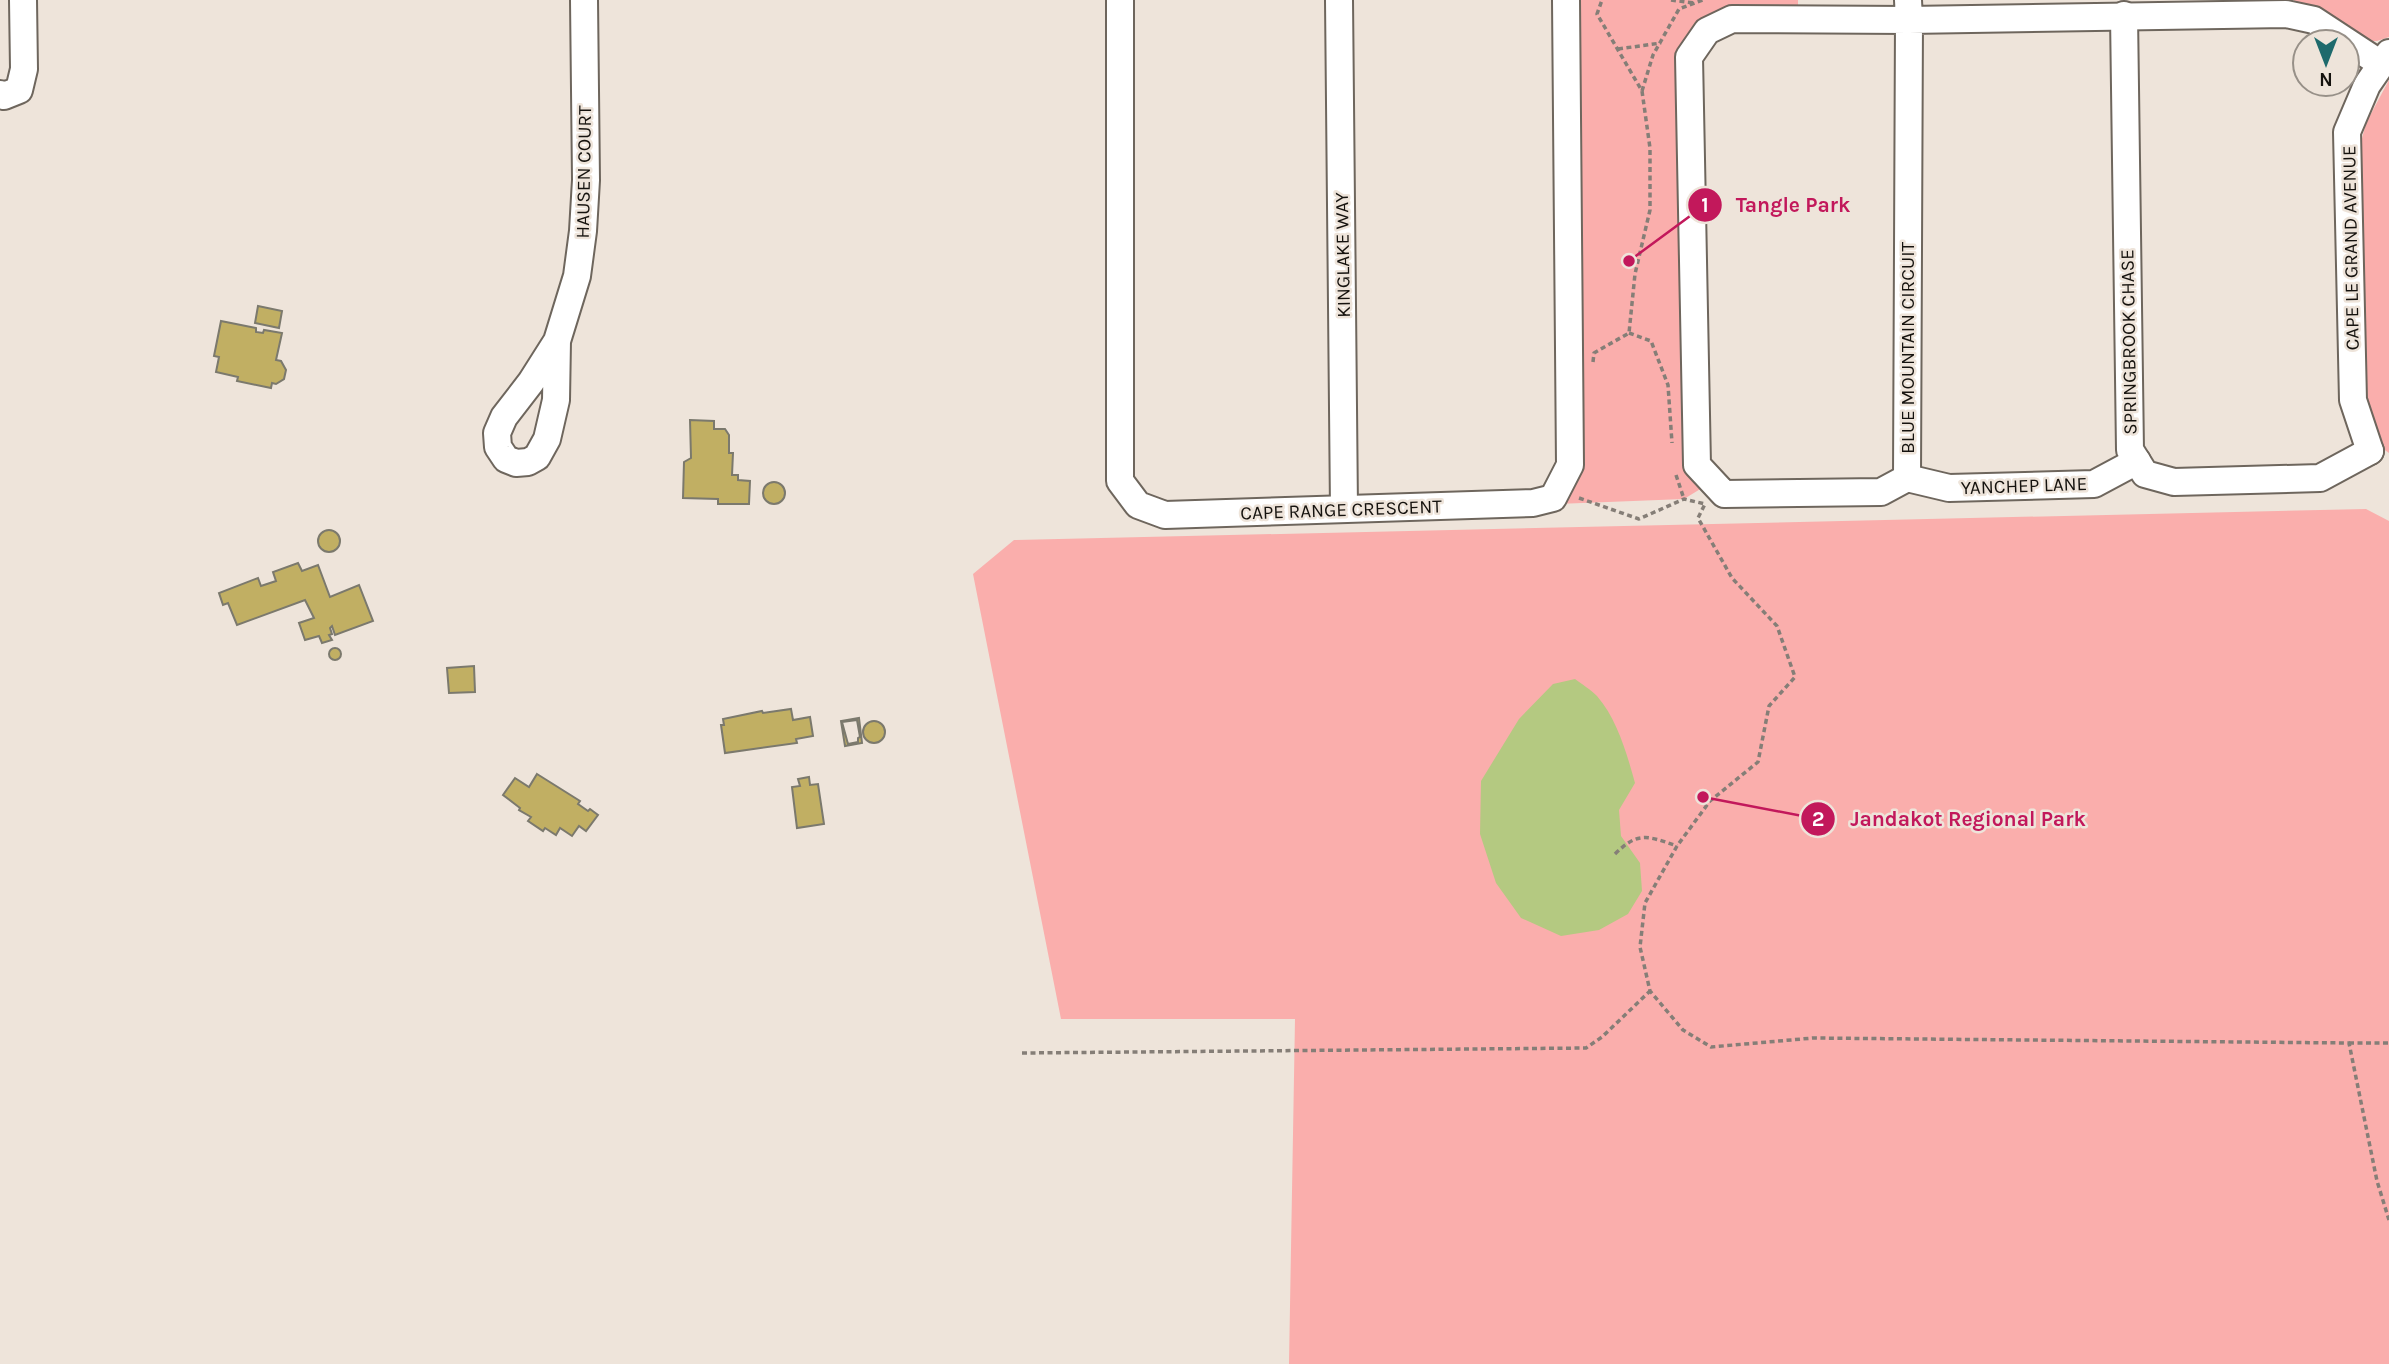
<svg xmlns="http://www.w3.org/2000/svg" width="2389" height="1364" font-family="Karla,sans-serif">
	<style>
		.green { fill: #faaeac }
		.water { fill: #b4c981 }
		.building { fill: #c1af63; stroke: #7b796d; stroke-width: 2; fill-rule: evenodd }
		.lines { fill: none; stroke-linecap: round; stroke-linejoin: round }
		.minor-casing { stroke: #6e665d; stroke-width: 30 }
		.path { stroke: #857e77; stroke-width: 3.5; stroke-dasharray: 5 3.5; stroke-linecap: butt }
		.minor { stroke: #fff; stroke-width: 26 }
		.labels { text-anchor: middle; stroke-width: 5; stroke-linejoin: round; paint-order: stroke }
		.street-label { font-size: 19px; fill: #15120e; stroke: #eee4da }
		.leader { fill: none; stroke: #c2185b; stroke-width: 2.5 }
		.callout-dot { fill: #c2185b; stroke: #eee4da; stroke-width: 2.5 }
		.mark-label { font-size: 21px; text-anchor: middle; font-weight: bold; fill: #fff }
		.callout-label { font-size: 21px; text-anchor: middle; font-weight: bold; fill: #c2185b; stroke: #eee4da; stroke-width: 5; stroke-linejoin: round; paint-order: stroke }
	</style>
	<rect width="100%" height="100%" fill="#eee4da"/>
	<g class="green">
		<path d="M 1570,0 L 1798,0 L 1798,10 L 1717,13 L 1700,20 L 1685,42 L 1702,488 L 1684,499 L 1557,504 Z"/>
		<path d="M 2294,0 L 2389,0 L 2389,37 L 2377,41 L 2365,41 L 2294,8 Z"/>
		<path d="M 2389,80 L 2389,453 L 2382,448 L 2366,413 L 2359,150 L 2366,123 Z"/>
		<path d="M 2366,509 L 2389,521 L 2389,1364 L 1289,1364 L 1295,1019 L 1061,1019 L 973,574 L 1014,540 Z"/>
	</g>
	<path class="water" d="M 1575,679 C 1582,684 1591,690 1597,696 C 1617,719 1627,754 1635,783 L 1619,810 L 1621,836 L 1640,863 L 1642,891 L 1628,914 L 1599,930 L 1561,936 L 1521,918 L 1496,883 L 1480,834 L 1481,781 L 1519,719 L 1553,684 Z"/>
	<g class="building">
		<path d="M 258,306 L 282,311 L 279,328 L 255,323 Z"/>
		<path d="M 221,321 L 256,328 L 256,332 L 263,333 L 264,330 L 282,333 L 276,360 L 281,361 L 286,370 L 284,379 L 276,384 L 272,383 L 271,388 L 237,381 L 238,377 L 216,372 L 219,357 L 214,356 Z"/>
		<path d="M 690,420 L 714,421 L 714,429 L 725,429 L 729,435 L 729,453 L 733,453 L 732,475 L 738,475 L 738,480 L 750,481 L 749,504 L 718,504 L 718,499 L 683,498 L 684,462 L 691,458 Z"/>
		<circle cx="774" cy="493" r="11"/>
		<circle cx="329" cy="541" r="11"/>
		<path d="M 298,563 L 302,571 L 318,565 L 330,597 L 359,585 L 373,621 L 335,635 L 332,626 L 330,628 L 332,634 L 329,635 L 332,640 L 322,643 L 319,636 L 305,640 L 299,623 L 314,618 L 305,600 L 237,625 L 228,603 L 223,605 L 219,593 L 258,578 L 261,586 L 276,581 L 273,572 Z"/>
		<circle cx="335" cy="654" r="6"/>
		<path d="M 474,666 L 475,692 L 449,693 L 447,668 Z"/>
		<path d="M 791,709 L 793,720 L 810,717 L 813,736 L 796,739 L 797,743 L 725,753 L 721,725 L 724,725 L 723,719 L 762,711 L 763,713 Z"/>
		<path d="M 859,718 L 862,743 L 845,746 L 841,721 ZM 857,720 L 860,737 L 858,738 L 858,742 L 848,744 L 842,722 Z"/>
		<circle cx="874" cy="732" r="11"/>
		<path d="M 537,774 L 580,801 L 578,804 L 588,811 L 590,809 L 598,815 L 586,831 L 579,826 L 572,836 L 560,828 L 556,835 L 545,828 L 543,831 L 528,821 L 531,817 L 519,810 L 520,808 L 503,795 L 515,778 L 529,787 Z"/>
		<path d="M 809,777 L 810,785 L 818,784 L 824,824 L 797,828 L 792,787 L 800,786 L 798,779 Z"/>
	</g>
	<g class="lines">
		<defs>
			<g id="minor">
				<path d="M 1120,0 L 1120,481 L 1138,505 L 1165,515 L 1533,503 L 1553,498 L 1570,465 L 1566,0"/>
				<path d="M 1339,0 L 1344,509"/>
				<path d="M 1908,0 L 1909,20 L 1907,478 L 1881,492 L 1724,494 L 1697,465 L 1689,57 L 1707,31 L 1732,19 L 1909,20 L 2286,14 L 2314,20 L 2381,64"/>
				<path d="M 2124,15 L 2130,450 L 2145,474 L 2174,482 L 2320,478 L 2370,451"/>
				<path d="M 0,94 L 4,96 L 19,90 L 24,69 L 23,0"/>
				<path d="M 557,341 L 531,382 L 504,417 L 497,433 L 498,447 L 506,459 L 516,463 L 528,462 L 537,457 L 547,439 L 556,400 L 557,341 L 577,276 L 583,231 L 586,180 L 584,0"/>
				<path d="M 2370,451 L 2353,400 L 2347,132 L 2367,85 L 2389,53"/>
				<path d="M 1907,478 L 1949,488 L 2094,484 L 2137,461"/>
			</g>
		</defs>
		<use href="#minor" class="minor-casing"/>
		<g class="path">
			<path d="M 1671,0 L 1694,3"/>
			<path d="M 1618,49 L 1661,43"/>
			<path d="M 1642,91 L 1653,55 L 1679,9 L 1703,0"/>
			<path d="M 1629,333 L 1651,341 L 1668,385 L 1672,443"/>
			<path d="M 1593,362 L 1594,353 L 1629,333 L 1635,274 L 1650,210 L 1650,148 L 1642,91 L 1597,14 L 1602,0"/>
			<path d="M 1676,475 L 1684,499"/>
			<path d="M 1579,498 L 1639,519 L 1684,499 L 1705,504 L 1698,518 L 1732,578 L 1777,626 L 1795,677 L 1769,706 L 1758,762 L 1710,801 L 1677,846 L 1645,903 L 1640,947 L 1650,991 L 1683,1030 L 1711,1047 L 1813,1038 L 2349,1043 L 2377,1181 L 2389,1220"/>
			<path d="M 1615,854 C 1638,831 1648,836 1677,846"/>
			<path d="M 2349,1043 L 2389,1043"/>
			<path d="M 1022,1053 L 1586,1048 L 1602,1037 L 1650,991"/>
		</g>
		<use href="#minor" class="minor"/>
	</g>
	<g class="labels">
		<g class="street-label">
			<text transform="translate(583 172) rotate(-89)" y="7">HAUSEN COURT</text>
			<text transform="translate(2350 248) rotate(-91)" y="7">CAPE LE GRAND AVENUE</text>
			<text transform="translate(1342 255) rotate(-91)" y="7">KINGLAKE WAY</text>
			<text transform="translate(2128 342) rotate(-91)" y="7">SPRINGBROOK CHASE</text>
			<text transform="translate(1907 348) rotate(-90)" y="7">BLUE MOUNTAIN CIRCUIT</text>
			<text transform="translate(2024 485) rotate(-2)" y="7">YANCHEP LANE</text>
			<text transform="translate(1341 509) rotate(-2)" y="7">CAPE RANGE CRESCENT</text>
		</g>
	</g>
	<path class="leader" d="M1629 261L1705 205M1703 797L1818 819"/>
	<g class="callout-dot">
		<circle cx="1629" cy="261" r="7"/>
		<circle cx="1703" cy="797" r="7"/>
		<circle cx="1705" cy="205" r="18"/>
		<circle cx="1818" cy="819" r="18"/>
	</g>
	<g class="mark-label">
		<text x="1705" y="212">1</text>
		<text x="1818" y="826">2</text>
	</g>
	<g class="callout-label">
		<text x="1793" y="212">Tangle Park</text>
		<text x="1968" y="826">Jandakot Regional Park</text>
	</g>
	<g transform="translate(2326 63) rotate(180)"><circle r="33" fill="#eee4da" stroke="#979088" stroke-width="2"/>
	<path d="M0-5L12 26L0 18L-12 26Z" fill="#1e6a6c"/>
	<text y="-10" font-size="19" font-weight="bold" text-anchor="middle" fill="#15120e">N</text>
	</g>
</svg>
